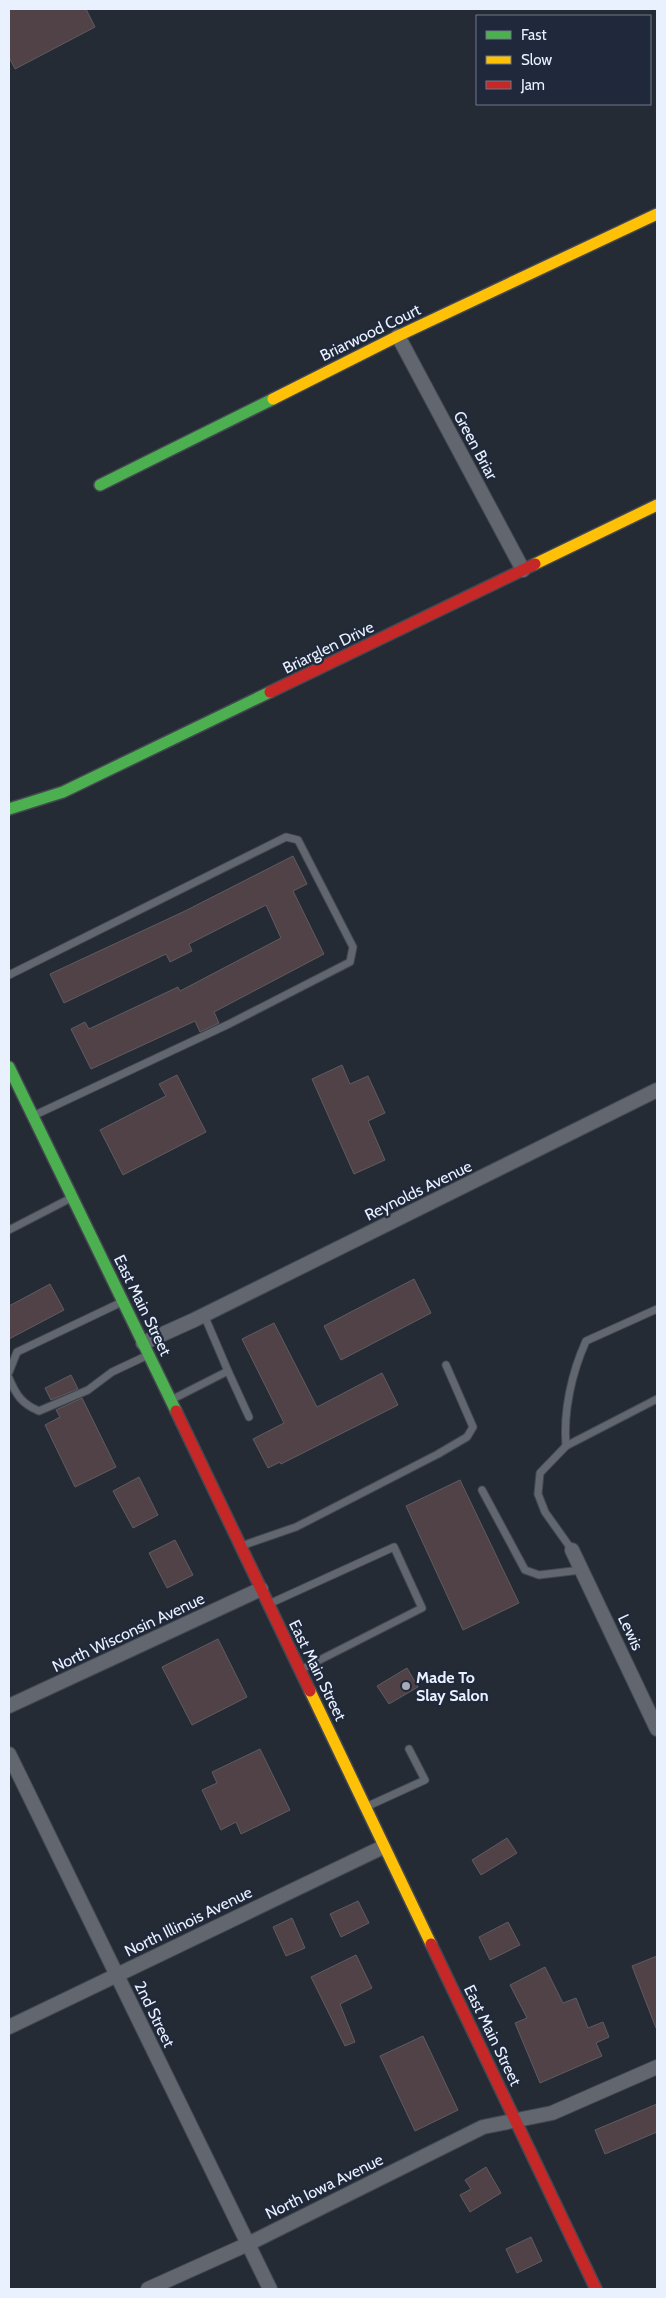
<svg xmlns="http://www.w3.org/2000/svg" width="666" height="2298" font-family="Cabin,sans-serif">
	<style>
		.building { fill: #504247; stroke: #5f5c60 }
		.lines { fill: none; stroke-linecap: round; stroke-linejoin: round }
		.lane-casing { stroke: #434851; stroke-width: 9 }
		.street-casing { stroke: #434851; stroke-width: 16 }
		.fast-casing { stroke: #434851; stroke-width: 14 }
		.slow-casing { stroke: #434851; stroke-width: 14 }
		.jam-casing { stroke: #434851; stroke-width: 14 }
		.lane { stroke: #62666f; stroke-width: 7 }
		.street { stroke: #62666f; stroke-width: 14 }
		.fast { stroke: #4caf50; stroke-width: 11 }
		.slow { stroke: #ffc107; stroke-width: 11 }
		.jam { stroke: #c62828; stroke-width: 11 }
		.poi-dot { fill: #a5acb8; stroke: #1f293b; stroke-width: 2 }
		.labels { text-anchor: middle; stroke-width: 4.5; stroke-linejoin: round; paint-order: stroke }
		.street-label { font-size: 16px; fill: #eaf1fe; stroke: #1f293b }
		.poi-label { font-size: 16px; font-weight: bold; fill: #eaf1fe; stroke: #1f293b; text-anchor: start }
	</style>
	<rect width="100%" height="100%" fill="#252b35"/>
	<g class="building">
		<path d="M 9,9 L 86,9 L 95,27 L 15,69 L 9,57 Z"/>
		<path d="M 293,856 L 307,884 L 293,891 L 324,954 L 214,1012 L 219,1023 L 200,1032 L 195,1021 L 91,1069 L 71,1029 L 85,1022 L 89,1029 L 178,987 L 180,991 L 281,938 L 266,905 L 189,944 L 192,951 L 170,962 L 166,954 L 64,1003 L 50,974 L 185,911 Z"/>
		<path d="M 342,1065 L 350,1084 L 368,1076 L 385,1113 L 368,1121 L 385,1160 L 354,1174 L 312,1079 Z"/>
		<path d="M 177,1075 L 206,1132 L 123,1175 L 100,1130 L 166,1096 L 159,1084 Z"/>
		<path d="M 414,1279 L 431,1313 L 341,1360 L 324,1326 Z"/>
		<path d="M 50,1284 L 64,1310 L 9,1339 L 9,1306 Z"/>
		<path d="M 274,1323 L 317,1407 L 382,1373 L 398,1405 L 281,1464 L 280,1462 L 268,1468 L 253,1439 L 284,1423 L 242,1339 Z"/>
		<path d="M 71,1375 L 78,1389 L 51,1400 L 45,1388 Z"/>
		<path d="M 82,1398 L 116,1467 L 75,1487 L 45,1425 L 60,1417 L 56,1410 Z"/>
		<path d="M 139,1477 L 158,1515 L 133,1528 L 113,1491 Z"/>
		<path d="M 460,1480 L 519,1603 L 463,1630 L 406,1506 Z"/>
		<path d="M 175,1540 L 193,1575 L 167,1588 L 149,1553 Z"/>
		<path d="M 218,1639 L 247,1697 L 192,1725 L 162,1667 Z"/>
		<path d="M 407,1668 L 418,1687 L 389,1704 L 377,1686 Z"/>
		<path d="M 260,1749 L 290,1810 L 241,1834 L 236,1822 L 221,1830 L 202,1790 L 217,1783 L 212,1772 Z"/>
		<path d="M 507,1838 L 517,1853 L 481,1875 L 472,1860 Z"/>
		<path d="M 358,1901 L 369,1923 L 341,1937 L 330,1914 Z"/>
		<path d="M 292,1918 L 305,1948 L 286,1956 L 273,1927 Z"/>
		<path d="M 508,1922 L 520,1945 L 490,1960 L 479,1937 Z"/>
		<path d="M 356,1955 L 372,1988 L 340,2004 L 355,2042 L 345,2046 L 311,1977 Z"/>
		<path d="M 657,1956 L 657,2028 L 656,2028 L 632,1966 Z"/>
		<path d="M 545,1967 L 563,2003 L 576,1998 L 588,2028 L 603,2022 L 609,2037 L 596,2043 L 602,2056 L 540,2083 L 515,2023 L 527,2018 L 510,1985 Z"/>
		<path d="M 423,2036 L 458,2110 L 415,2131 L 380,2056 Z"/>
		<path d="M 657,2104 L 657,2132 L 605,2154 L 595,2130 Z"/>
		<path d="M 486,2167 L 501,2193 L 470,2212 L 460,2195 L 471,2189 L 465,2180 Z"/>
		<path d="M 531,2237 L 542,2261 L 517,2273 L 506,2249 Z"/>
	</g>
	<g class="lines">
		<defs>
			<g id="lane">
				<path d="M 9,975 L 286,837 L 298,840 L 353,947 L 350,962 L 229,1024 L 35,1115"/>
				<path d="M 9,1230 L 69,1199"/>
				<path d="M 204,1315 L 228,1371"/>
				<path d="M 9,1372 L 17,1352 L 122,1302"/>
				<path d="M 9,1378 C 16,1395 22,1404 39,1411 L 88,1390 L 112,1372 L 146,1356"/>
				<path d="M 171,1400 L 228,1371 L 249,1417"/>
				<path d="M 566,1446 C 563,1411 572,1372 586,1341 L 657,1309"/>
				<path d="M 482,1490 L 525,1570 L 539,1575 L 581,1570"/>
				<path d="M 244,1545 L 296,1527 L 438,1454 L 467,1437 L 473,1427 L 446,1365"/>
				<path d="M 572,1550 L 545,1512 L 538,1494 L 540,1473 L 566,1446 L 657,1399"/>
				<path d="M 271,1603 L 394,1547 L 422,1608 L 302,1669"/>
				<path d="M 368,1806 L 425,1780 L 409,1749"/>
			</g>
			<g id="street">
				<path d="M 398,336 L 523,570"/>
				<path d="M 143,1343 L 194,1320 L 657,1090"/>
				<path d="M 572,1550 L 657,1729"/>
				<path d="M 9,1706 L 261,1589"/>
				<path d="M 9,1754 L 270,2289"/>
				<path d="M 9,2027 L 383,1847"/>
				<path d="M 148,2289 L 248,2244 L 483,2127 L 552,2113 L 657,2067"/>
			</g>
			<g id="fast">
				<path d="M 100,485 L 273,399"/>
				<path d="M 9,809 L 63,792 L 270,692"/>
				<path d="M 9,1067 L 176,1411"/>
			</g>
			<g id="slow">
				<path d="M 273,399 L 398,336 L 657,214"/>
				<path d="M 535,564 L 657,505"/>
				<path d="M 310,1691 L 431,1944"/>
			</g>
			<g id="jam">
				<path d="M 270,692 L 535,564"/>
				<path d="M 176,1411 L 310,1691"/>
				<path d="M 431,1944 L 596,2289"/>
			</g>
		</defs>
		<use href="#lane" class="lane-casing"/>
		<use href="#street" class="street-casing"/>
		<use href="#fast" class="fast-casing"/>
		<use href="#slow" class="slow-casing"/>
		<use href="#jam" class="jam-casing"/>
		<use href="#lane" class="lane"/>
		<use href="#street" class="street"/>
		<use href="#fast" class="fast"/>
		<use href="#slow" class="slow"/>
		<use href="#jam" class="jam"/>
	</g>
	<circle class="poi-dot" cx="406" cy="1686" r="5"/>
	<g class="labels">
		<g class="street-label">
			<text transform="translate(370 332) rotate(-26)" y="6">Briarwood Court</text>
			<text transform="translate(476 445) rotate(62)" y="6">Green Briar</text>
			<text transform="translate(328 647) rotate(-26)" y="6">Briarglen Drive</text>
			<text transform="translate(418 1190) rotate(-26)" y="6">Reynolds Avenue</text>
			<text transform="translate(143 1305) rotate(64)" y="6">East Main Street</text>
			<text transform="translate(128 1632) rotate(-25)" y="6">North Wisconsin Avenue</text>
			<text transform="translate(631 1632) rotate(65)" y="6">Lewis</text>
			<text transform="translate(318 1670) rotate(64)" y="6">East Main Street</text>
			<text transform="translate(188 1921) rotate(-26)" y="6">North Illinois Avenue</text>
			<text transform="translate(155 2014) rotate(64)" y="6">2nd Street</text>
			<text transform="translate(493 2035) rotate(64)" y="6">East Main Street</text>
			<text transform="translate(324 2186) rotate(-26)" y="6">North Iowa Avenue</text>
		</g>
		<g class="poi-label">
			<text x="416" y="1683">Made To<tspan x="416" dy="18">Slay Salon</tspan></text>
		</g>
	</g>
	<rect width="666" height="2298" fill="none" stroke="#eaf1fe" stroke-width="20"/>
	<rect x="476" y="15" width="175" height="90" fill="#1f293b" stroke="#707989"/>
	<rect x="486" y="31" width="25" height="8" fill="#4caf50" stroke="#707989"/>
	<text x="521" y="40" font-size="15" fill="#eaf1fe">Fast</text>
	<rect x="486" y="56" width="25" height="8" fill="#ffc107" stroke="#707989"/>
	<text x="521" y="65" font-size="15" fill="#eaf1fe">Slow</text>
	<rect x="486" y="81" width="25" height="8" fill="#c62828" stroke="#707989"/>
	<text x="521" y="90" font-size="15" fill="#eaf1fe">Jam</text>
</svg>
